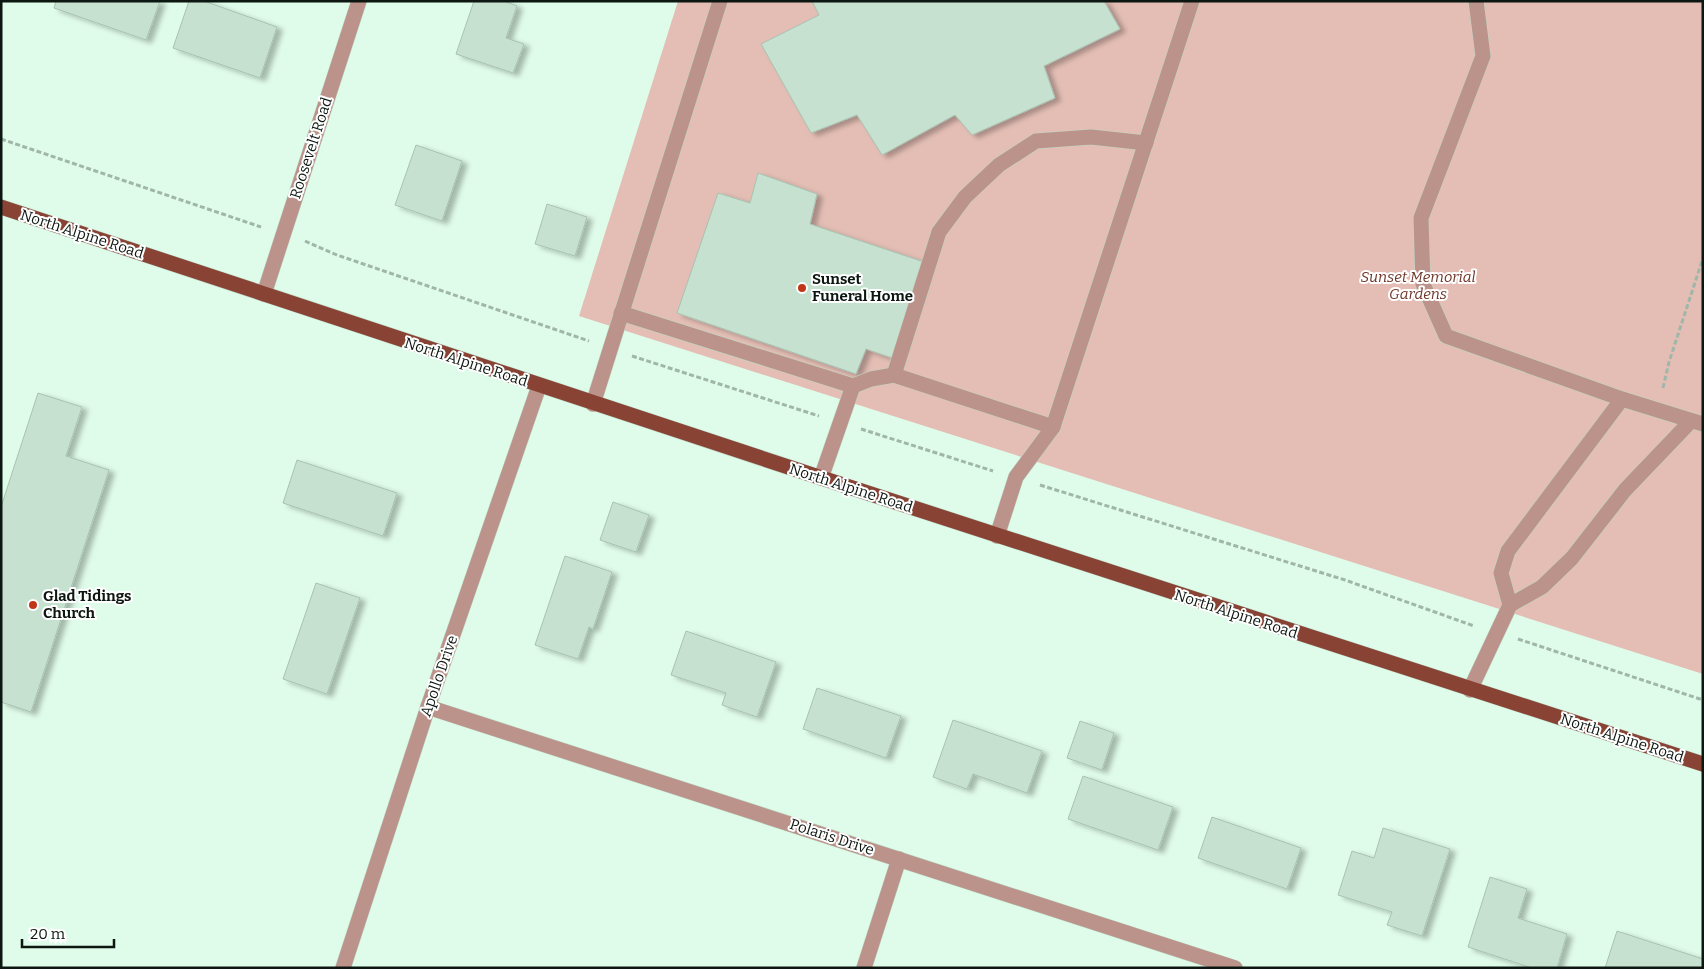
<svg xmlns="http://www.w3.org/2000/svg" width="1704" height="969" font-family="Bitter,serif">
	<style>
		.green { fill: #e4beb5 }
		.building { fill: #c6e1d0; stroke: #a7c2b1; filter: url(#shadow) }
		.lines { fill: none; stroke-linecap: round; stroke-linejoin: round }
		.minor-casing { stroke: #bdd7c6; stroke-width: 16 }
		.major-casing { stroke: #bdd7c6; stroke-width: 16 }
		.path { stroke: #9fb6a8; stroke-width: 3; stroke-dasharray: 5 2.5; stroke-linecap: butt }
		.minor { stroke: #bc938a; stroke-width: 15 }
		.major { stroke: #884335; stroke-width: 15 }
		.poi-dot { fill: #c13619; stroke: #fff; stroke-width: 2 }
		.labels { text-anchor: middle; stroke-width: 4; stroke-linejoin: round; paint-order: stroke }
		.street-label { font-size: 15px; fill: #0d1711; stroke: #fff }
		.park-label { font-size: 15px; font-style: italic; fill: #6f3629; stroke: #fff }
		.poi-label { font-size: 15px; font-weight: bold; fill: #0d1711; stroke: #fff; text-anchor: start }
	</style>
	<defs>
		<filter id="shadow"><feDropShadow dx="5.5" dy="3" stdDeviation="2.5" flood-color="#0004"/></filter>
	</defs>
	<rect width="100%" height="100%" fill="#dffbe9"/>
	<path class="green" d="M 678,1 L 1703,1 L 1703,674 L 579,316 Z"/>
	<g class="building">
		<path d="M 56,1 L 160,1 L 146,40 L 54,8 Z"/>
		<path d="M 189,1 L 204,1 L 277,27 L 260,78 L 173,48 Z"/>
		<path d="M 474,1 L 504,1 L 517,6 L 506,38 L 524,44 L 513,73 L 456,54 Z"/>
		<path d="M 812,1 L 1104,1 L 1120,29 L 1044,66 L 1055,98 L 972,135 L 955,115 L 882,155 L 857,115 L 811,133 L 761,44 L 819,15 Z"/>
		<path d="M 416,145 L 462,161 L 442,221 L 395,205 Z"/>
		<path d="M 758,173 L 817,194 L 810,224 L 927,263 L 895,359 L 866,349 L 856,374 L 677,313 L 718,193 L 750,203 Z"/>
		<path d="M 547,204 L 587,217 L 575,256 L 535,244 Z"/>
		<path d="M 38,393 L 82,407 L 66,456 L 109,470 L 31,712 L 1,702 L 1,507 Z"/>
		<path d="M 297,460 L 397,493 L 383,536 L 283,503 Z"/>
		<path d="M 613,502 L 649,515 L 636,552 L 600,540 Z"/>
		<path d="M 565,556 L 612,572 L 593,629 L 589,627 L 578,659 L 535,645 Z"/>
		<path d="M 316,583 L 360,598 L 327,694 L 283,679 Z"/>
		<path d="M 686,631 L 776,662 L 757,717 L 722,705 L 726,693 L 671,675 Z"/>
		<path d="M 817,688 L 901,716 L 886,758 L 803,729 Z"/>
		<path d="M 953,720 L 1042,751 L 1027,793 L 973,774 L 967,789 L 933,777 Z"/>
		<path d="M 1080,721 L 1114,733 L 1102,770 L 1067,758 Z"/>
		<path d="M 1083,776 L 1173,807 L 1158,850 L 1068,819 Z"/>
		<path d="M 1212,817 L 1301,848 L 1287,889 L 1198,858 Z"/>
		<path d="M 1383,828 L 1450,849 L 1422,936 L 1387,925 L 1392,912 L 1338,895 L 1352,851 L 1374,858 Z"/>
		<path d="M 1490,877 L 1527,889 L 1518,918 L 1567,934 L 1557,968 L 1532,968 L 1468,947 Z"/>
		<path d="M 1617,931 L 1703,959 L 1703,968 L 1605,968 Z"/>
	</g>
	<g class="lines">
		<defs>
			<g id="minor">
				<path d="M 1476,1 L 1483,56 L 1421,218 L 1423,284 L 1446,336 L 1622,399 L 1703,424"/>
				<path d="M 264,294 L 359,1"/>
				<path d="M 621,313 L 853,386 L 871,379 L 894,375"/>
				<path d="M 593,404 L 720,1"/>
				<path d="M 1053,427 L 894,375 L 939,232 L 965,197 L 999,165 L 1036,141 L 1091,137 L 1146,143"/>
				<path d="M 821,478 L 853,386"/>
				<path d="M 997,536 L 1016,477 L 1053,427 L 1192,1"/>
				<path d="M 1510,605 L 1501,573 L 1508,551 L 1622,399"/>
				<path d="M 1470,690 L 1510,605 L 1542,587 L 1572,558 L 1625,490 L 1691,421"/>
				<path d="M 428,707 L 1235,968"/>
				<path d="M 343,968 L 428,707 L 539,386"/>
				<path d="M 864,968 L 899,859"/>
			</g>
			<path id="major" d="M 1,207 C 568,395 1134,582 1703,764"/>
		</defs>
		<use href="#minor" class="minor-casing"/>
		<use href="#major" class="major-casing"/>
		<g class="path">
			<path d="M 1,139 L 261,227"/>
			<path d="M 305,241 L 337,255 L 589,341"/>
			<path d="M 632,356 L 819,416"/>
			<path d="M 1663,388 L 1669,362 L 1703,258"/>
			<path d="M 861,429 L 993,471"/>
			<path d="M 1040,485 L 1345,580 L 1474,626"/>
			<path d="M 1518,639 L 1703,700"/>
		</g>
		<use href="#minor" class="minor"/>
		<use href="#major" class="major"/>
	</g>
	<g class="poi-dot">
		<circle cx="802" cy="288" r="5"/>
		<circle cx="33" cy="605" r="5"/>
	</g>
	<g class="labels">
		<g class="street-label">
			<text transform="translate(311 148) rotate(-72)" y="5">Roosevelt Road</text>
			<text transform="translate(82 234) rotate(18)" y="5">North Alpine Road</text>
			<text transform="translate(466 362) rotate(18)" y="5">North Alpine Road</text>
			<text transform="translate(851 488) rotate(18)" y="5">North Alpine Road</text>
			<text transform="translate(1236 614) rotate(18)" y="5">North Alpine Road</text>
			<text transform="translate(439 676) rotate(-71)" y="5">Apollo Drive</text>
			<text transform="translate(1622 738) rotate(18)" y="5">North Alpine Road</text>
			<text transform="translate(832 837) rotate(18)" y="5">Polaris Drive</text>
		</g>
		<g class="park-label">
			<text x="1418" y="282">Sunset Memorial<tspan x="1418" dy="17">Gardens</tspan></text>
		</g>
		<g class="poi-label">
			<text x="812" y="284">Sunset<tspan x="812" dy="17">Funeral Home</tspan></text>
			<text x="43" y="601">Glad Tidings<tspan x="43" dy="17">Church</tspan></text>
		</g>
	</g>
	<rect width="1704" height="969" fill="none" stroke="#0d1711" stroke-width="5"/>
	<path d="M22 939v8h92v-8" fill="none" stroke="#0d1711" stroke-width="2.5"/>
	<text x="30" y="939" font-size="15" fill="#0d1711" stroke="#ffffff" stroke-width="4" paint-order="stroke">20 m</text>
</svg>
